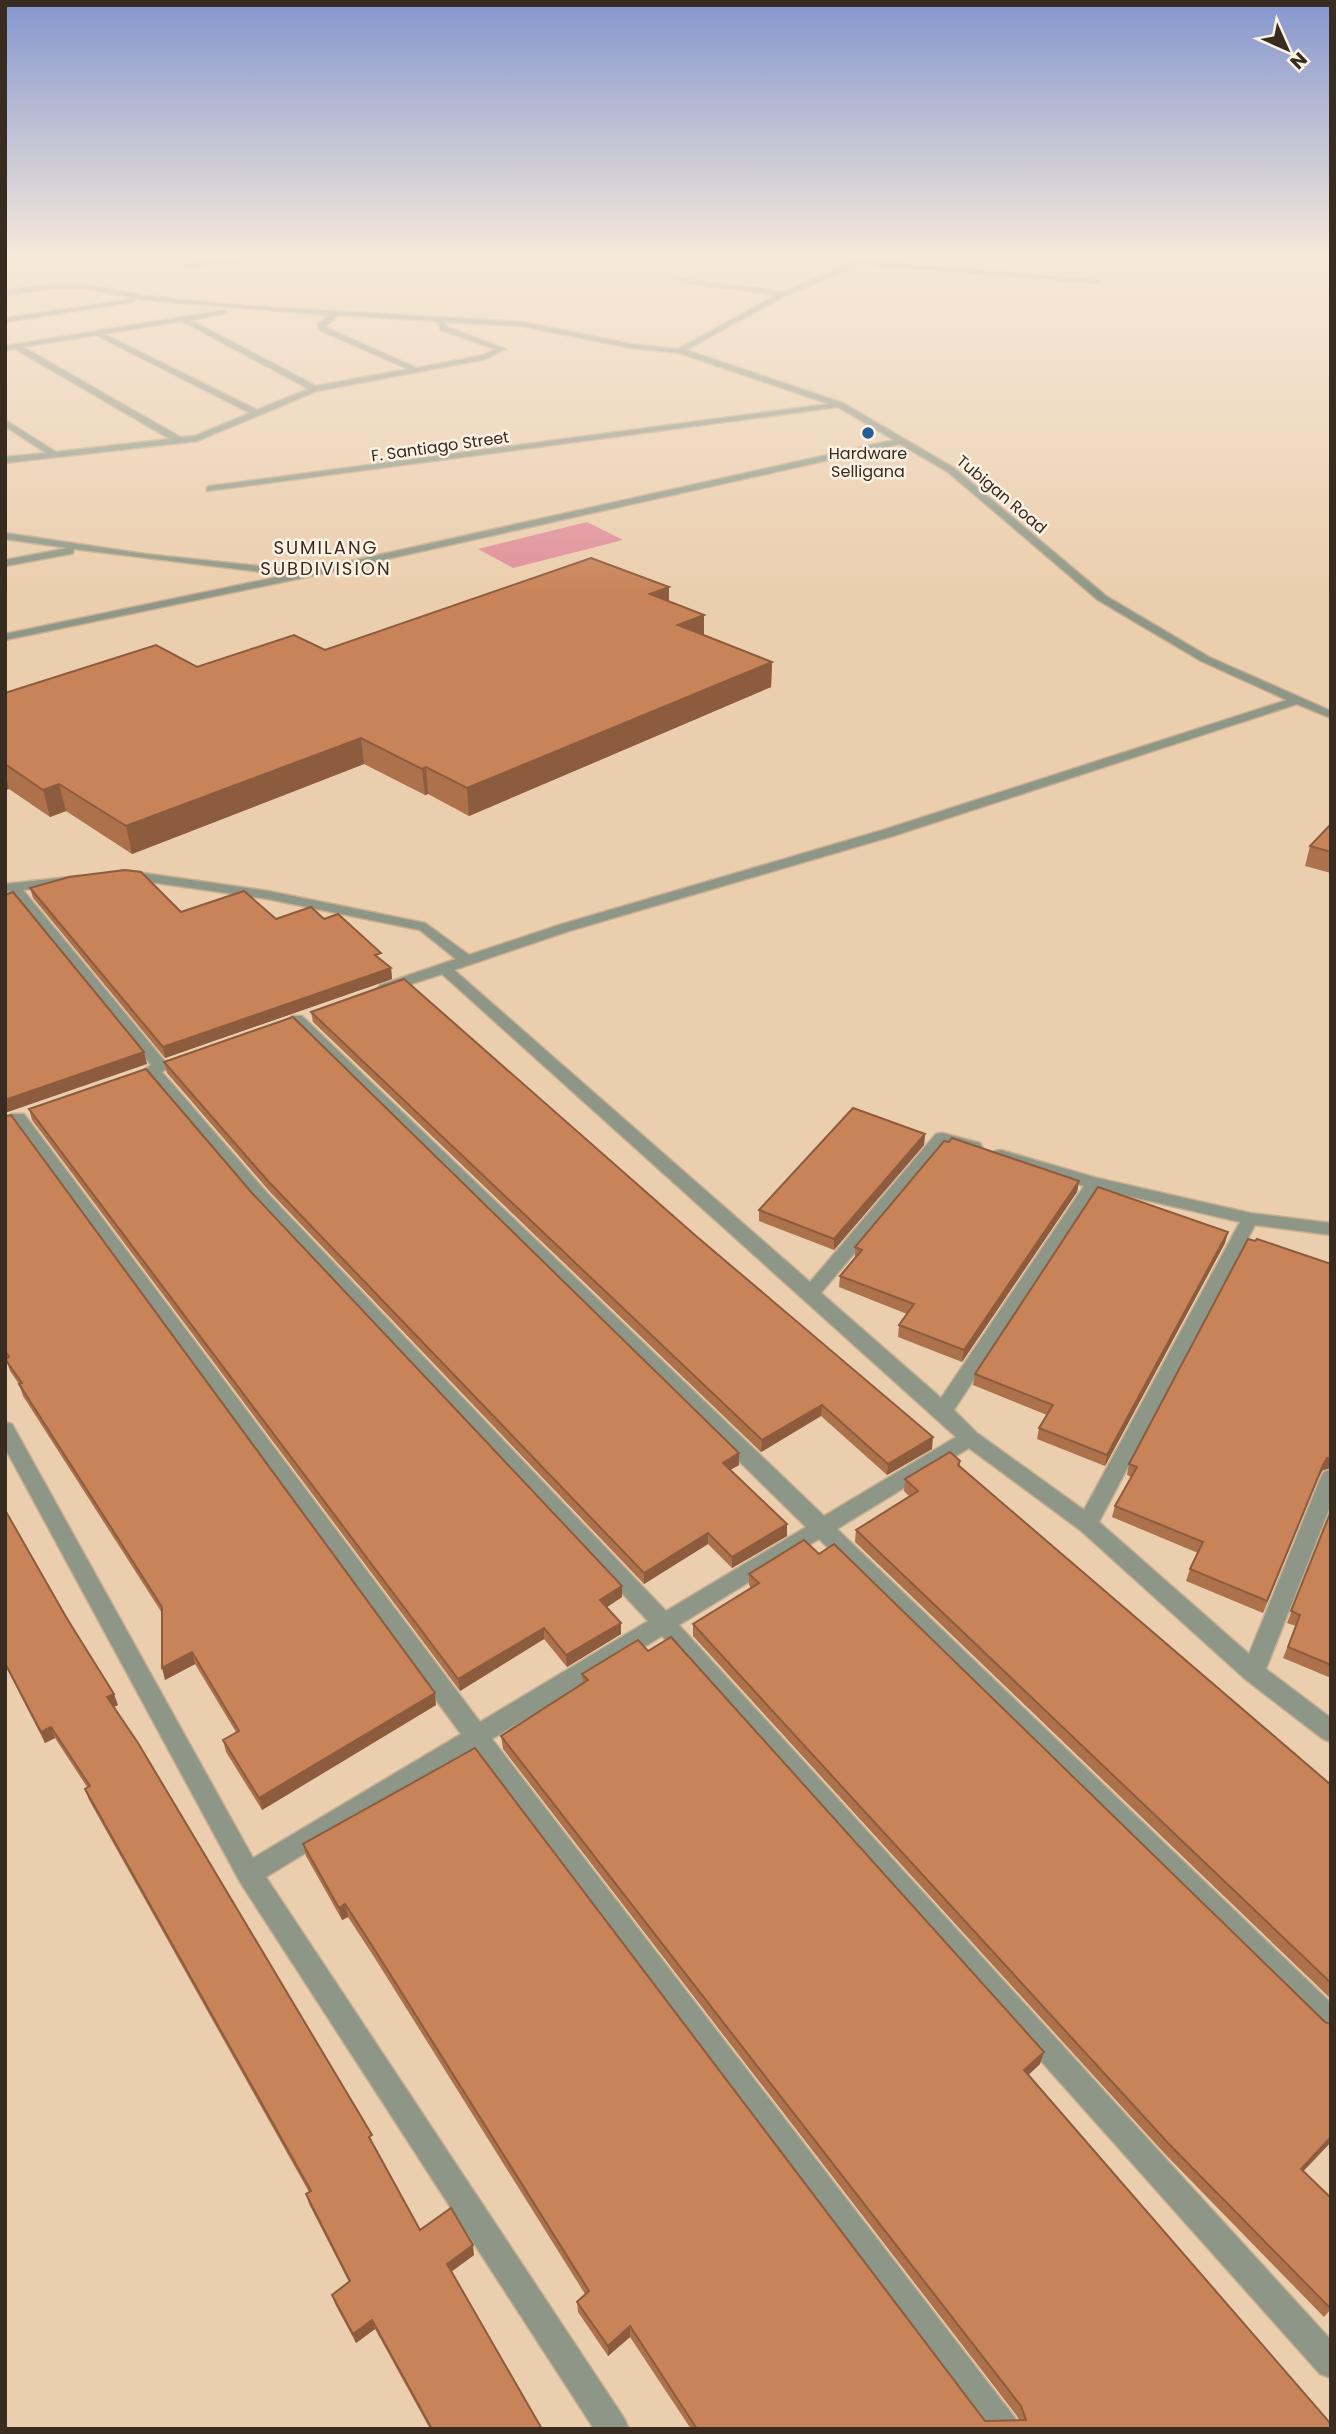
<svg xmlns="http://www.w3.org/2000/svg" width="1336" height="2434" font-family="Poppins,sans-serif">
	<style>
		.green { fill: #e08e99 }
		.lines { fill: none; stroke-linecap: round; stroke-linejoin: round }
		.minor-casing { stroke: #c7ae91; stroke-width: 3 }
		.minor { fill: #8e9787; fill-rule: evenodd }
		.wall { fill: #ad714c }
		.shaded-wall { fill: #8d5c3e }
		.building { fill: #c98358; stroke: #8d5c3e; stroke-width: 2 }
		.poi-dot { fill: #255e96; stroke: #fef2e5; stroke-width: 2.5 }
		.labels { text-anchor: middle; stroke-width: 5; stroke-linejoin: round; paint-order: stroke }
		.far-street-label { font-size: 16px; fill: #372c1f; stroke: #fef2e5 }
		.far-poi-label { font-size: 16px; fill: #372c1f; stroke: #fef2e5 }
		.far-neighbourhood-label { font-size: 18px; letter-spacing: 2px; fill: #372c1f; stroke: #fef2e5 }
	</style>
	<rect width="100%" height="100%" fill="#ebcead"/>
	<path class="green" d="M 587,522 L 623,540 L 513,568 L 478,549 Z"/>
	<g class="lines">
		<defs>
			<g id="minor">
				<path d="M 298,253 L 323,253 L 187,267 L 184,265 Z"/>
				<path d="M 1089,253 L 1097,253 L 1080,261 L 1080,259 Z"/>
				<path d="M 871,256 L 874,258 L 869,261 L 1100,281 L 1097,283 L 862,264 L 786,295 L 686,350 L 843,403 L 954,468 L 1106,596 L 1209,657 L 1331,711 L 1331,718 L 1297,704 L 893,836 L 569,931 L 454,970 L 810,1282 L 936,1134 L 942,1133 L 980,1143 L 982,1147 L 974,1152 L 946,1144 L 821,1293 L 941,1398 L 1084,1186 L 995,1159 L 993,1155 L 995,1151 L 1001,1150 L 1097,1178 L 1250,1213 L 1331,1223 L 1331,1235 L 1255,1225 L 1099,1522 L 1249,1654 L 1321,1477 L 1324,1472 L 1331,1469 L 1331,1504 L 1266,1669 L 1331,1718 L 1331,1742 L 1323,1739 L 1245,1679 L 1080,1530 L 969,1448 L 837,1529 L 1331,2003 L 1331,2035 L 1321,2031 L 819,1539 L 679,1625 L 1331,2340 L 1331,2378 L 1320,2374 L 662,1636 L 492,1739 L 1015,2418 L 1020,2429 L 984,2429 L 473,1751 L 266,1877 L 624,2418 L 629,2429 L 594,2429 L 240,1882 L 5,1448 L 5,1422 L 12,1424 L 253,1858 L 461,1734 L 12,1120 L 10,1117 L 12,1114 L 24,1114 L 480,1722 L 648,1621 L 256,1202 L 146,1073 L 144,1070 L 151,1065 L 10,891 L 5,892 L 5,884 L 79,876 L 79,882 L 74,883 L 23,890 L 167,1064 L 169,1067 L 162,1072 L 268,1194 L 666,1611 L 806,1527 L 292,1022 L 289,1019 L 292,1016 L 302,1016 L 824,1516 L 956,1437 L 442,974 L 390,991 L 380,991 L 378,988 L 380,985 L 456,959 L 420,930 L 268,899 L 122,878 L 115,874 L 122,870 L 268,891 L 425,923 L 469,955 L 559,925 L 883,830 L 1287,700 L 1201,661 L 1098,600 L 948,472 L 900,444 L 311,576 L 5,640 L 5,634 L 311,570 L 894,440 L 838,407 L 207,491 L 207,487 L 210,486 L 829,404 L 679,353 L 631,348 L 521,326 L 444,322 L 447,327 L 505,349 L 486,359 L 317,391 L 197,441 L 5,463 L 5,457 L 46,453 L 5,426 L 5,420 L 56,452 L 170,439 L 15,349 L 5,350 L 5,346 L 225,310 L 227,313 L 190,320 L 316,386 L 408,369 L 319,330 L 318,324 L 330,315 L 146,300 L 83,288 L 47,289 L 5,295 L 5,291 L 47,285 L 83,284 L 146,296 L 245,306 L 521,322 L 631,344 L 678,349 L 777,295 L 681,282 L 679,279 L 783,292 ZM 338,315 L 437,321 L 441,330 L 495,349 L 484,355 L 417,368 L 325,327 ZM 182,321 L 309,389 L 257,410 L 104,334 ZM 96,335 L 250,413 L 195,436 L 180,437 L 23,347 ZM 1098,1189 L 1240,1222 L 1084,1510 L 977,1433 L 954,1410 Z"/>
				<path d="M 135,299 L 133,302 L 5,322 L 5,318 Z"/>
				<path d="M 5,533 L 145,554 L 286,569 L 291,572 L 286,575 L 74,549 L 73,553 L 70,554 L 5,566 L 5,560 L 68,548 L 5,539 Z"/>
			</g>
		</defs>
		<use href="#minor" class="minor-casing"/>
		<use href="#minor" class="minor"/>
	</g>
	<g class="wall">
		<path d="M 669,601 L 704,635 L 772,662 L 771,687 L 469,816 L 428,794 L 425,795 L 364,764 L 132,854 L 66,811 L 50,817 L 9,789 L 5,790 L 5,693 L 325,650 Z"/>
		<path d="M 1331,824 L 1331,873 L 1305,866 L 1310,846 Z"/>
		<path d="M 30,888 L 181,912 L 276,919 L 324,919 L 391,968 L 392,979 L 165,1058 L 33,898 Z"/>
		<path d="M 311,1012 L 932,1449 L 887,1475 L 821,1416 L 761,1452 L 313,1022 Z"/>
		<path d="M 164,1062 L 739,1465 L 730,1470 L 787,1524 L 787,1536 L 732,1568 L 708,1544 L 644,1584 L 270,1192 L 167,1073 Z"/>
		<path d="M 29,1109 L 252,1193 L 622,1586 L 622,1597 L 607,1607 L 621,1623 L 621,1634 L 567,1667 L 544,1639 L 460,1691 L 32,1120 Z"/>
		<path d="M 5,1116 L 436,1705 L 262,1810 L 226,1752 L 223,1740 L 236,1732 L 195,1664 L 165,1680 L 162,1613 L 23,1396 L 19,1384 L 10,1371 L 5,1356 Z"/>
		<path d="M 925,1134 L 924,1145 L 834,1250 L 759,1221 L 759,1210 Z"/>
		<path d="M 949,1142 L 1079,1181 L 1077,1192 L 962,1362 L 898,1337 L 899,1325 L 907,1314 L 839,1287 L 840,1276 L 855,1258 L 855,1247 Z"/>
		<path d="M 1228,1232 L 1225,1243 L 1105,1466 L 1037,1439 L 1039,1428 L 1047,1415 L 973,1385 L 975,1374 Z"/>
		<path d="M 1331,1264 L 1331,1468 L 1323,1470 L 1319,1476 L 1263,1613 L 1186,1581 L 1190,1569 L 1198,1553 L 1112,1517 L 1115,1506 L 1131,1477 L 1127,1475 L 1129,1464 Z"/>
		<path d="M 960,1461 L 960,1466 L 1331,1785 L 1331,1999 L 855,1542 L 856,1530 L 910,1497 L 904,1491 L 905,1479 Z"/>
		<path d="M 5,1510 L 118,1705 L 113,1707 L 374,2146 L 420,2230 L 474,2255 L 451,2272 L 542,2429 L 430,2429 L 375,2329 L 356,2343 L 335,2304 L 332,2295 L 349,2282 L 309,2204 L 306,2194 L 309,2192 L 89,1800 L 85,1789 L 87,1787 L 55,1738 L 45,1743 L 5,1665 Z"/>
		<path d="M 1331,1511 L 1331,1678 L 1283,1658 L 1296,1626 L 1287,1623 Z"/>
		<path d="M 749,1574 L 1325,2022 L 1331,2024 L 1331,2142 L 1303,2171 L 1331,2309 L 1324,2317 L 1164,2153 L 693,1636 L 693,1624 L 751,1588 L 749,1585 Z"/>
		<path d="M 582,1674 L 1040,2064 L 1028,2075 L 1331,2429 L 691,2429 L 630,2337 L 608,2356 L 578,2312 L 577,2302 L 585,2294 L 376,1960 L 348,1917 L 342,1920 L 306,1856 L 303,1844 L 985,2421 L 1019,2420 L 1017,2416 L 503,1749 L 501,1736 L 583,1684 Z"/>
	</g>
	<g class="shaded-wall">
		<path d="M 669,587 L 669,611 L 650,594 Z"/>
		<path d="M 704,615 L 704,639 L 678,625 Z"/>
		<path d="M 772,662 L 771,687 L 469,816 L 467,788 Z"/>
		<path d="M 361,738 L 364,764 L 132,854 L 126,826 Z"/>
		<path d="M 426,767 L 428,794 L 425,795 L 422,769 Z"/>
		<path d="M 5,773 L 9,789 L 5,790 Z"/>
		<path d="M 59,784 L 66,811 L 50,817 L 43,790 Z"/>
		<path d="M 391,968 L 392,979 L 165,1058 L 163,1047 Z"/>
		<path d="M 144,1052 L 147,1064 L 5,1113 L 5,1100 Z"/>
		<path d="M 925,1134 L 924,1145 L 834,1250 L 834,1239 Z"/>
		<path d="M 1079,1181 L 1077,1192 L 962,1362 L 964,1350 Z"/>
		<path d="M 1228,1232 L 1225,1243 L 1105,1466 L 1107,1455 Z"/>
		<path d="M 822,1405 L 821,1416 L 761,1452 L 762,1440 Z"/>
		<path d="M 933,1437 L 932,1449 L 887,1475 L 888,1464 Z"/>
		<path d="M 739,1453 L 739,1465 L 723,1474 L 723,1463 Z"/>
		<path d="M 1331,1457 L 1331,1468 L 1323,1470 L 1319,1476 L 1263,1613 L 1323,1465 L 1327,1458 Z"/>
		<path d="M 787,1524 L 787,1536 L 732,1568 L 732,1557 Z"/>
		<path d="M 708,1533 L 708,1544 L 644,1584 L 644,1573 Z"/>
		<path d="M 622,1586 L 622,1597 L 601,1611 L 600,1600 Z"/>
		<path d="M 621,1623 L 621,1634 L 567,1667 L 566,1655 Z"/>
		<path d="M 544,1628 L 544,1639 L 460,1691 L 458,1679 Z"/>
		<path d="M 192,1652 L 195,1664 L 165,1680 L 162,1668 Z"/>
		<path d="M 435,1693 L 436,1705 L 262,1810 L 259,1798 Z"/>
		<path d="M 114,1694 L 118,1705 L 110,1709 L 107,1697 Z"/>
		<path d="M 51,1727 L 55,1738 L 45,1743 L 41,1732 Z"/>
		<path d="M 345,1904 L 348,1917 L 342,1920 L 339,1908 Z"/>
		<path d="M 1044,2052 L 1040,2064 L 1021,2082 L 1024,2070 Z"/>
		<path d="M 1331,2137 L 1331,2142 L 1296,2179 L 1301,2169 Z"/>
		<path d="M 473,2245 L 474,2255 L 448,2274 L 447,2264 Z"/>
		<path d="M 372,2320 L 375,2329 L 356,2343 L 353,2334 Z"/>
		<path d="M 630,2326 L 630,2337 L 608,2356 L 608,2346 Z"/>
	</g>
	<g class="building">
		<path d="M 591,558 L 669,587 L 650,594 L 704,615 L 678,625 L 772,662 L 467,788 L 426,767 L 422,769 L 361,738 L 126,826 L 59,784 L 43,790 L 5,764 L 5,693 L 156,645 L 197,667 L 294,635 L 325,650 Z"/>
		<path d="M 1331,824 L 1331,852 L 1310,846 Z"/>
		<path d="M 125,870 L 141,872 L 181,912 L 244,891 L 276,919 L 311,907 L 324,919 L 338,914 L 381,953 L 375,955 L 391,968 L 163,1047 L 30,888 L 69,877 Z"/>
		<path d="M 13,892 L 144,1052 L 5,1100 L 5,895 Z"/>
		<path d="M 404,979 L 696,1236 L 933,1437 L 888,1464 L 822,1405 L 762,1440 L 311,1012 Z"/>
		<path d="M 293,1017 L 739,1453 L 723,1463 L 787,1524 L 732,1557 L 708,1533 L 644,1573 L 268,1181 L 164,1062 Z"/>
		<path d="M 146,1069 L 252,1193 L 622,1586 L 600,1600 L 621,1623 L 566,1655 L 544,1628 L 458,1679 L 29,1109 Z"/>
		<path d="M 853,1108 L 925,1134 L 834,1239 L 759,1210 Z"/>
		<path d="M 11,1115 L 435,1693 L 259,1798 L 223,1740 L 239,1731 L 192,1652 L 162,1668 L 162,1607 L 19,1384 L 22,1383 L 5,1359 L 9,1357 L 5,1351 L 5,1116 Z"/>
		<path d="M 952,1138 L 1079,1181 L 964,1350 L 899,1325 L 914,1304 L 840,1276 L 862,1250 L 855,1247 L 944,1141 L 949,1142 Z"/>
		<path d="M 1098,1187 L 1228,1232 L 1107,1455 L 1039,1428 L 1053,1405 L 975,1374 Z"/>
		<path d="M 1248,1239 L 1255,1241 L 1257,1239 L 1331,1264 L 1331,1457 L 1327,1458 L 1323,1465 L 1267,1601 L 1190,1569 L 1203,1542 L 1115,1506 L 1137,1467 L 1129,1464 Z"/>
		<path d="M 950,1452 L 960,1461 L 958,1465 L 1331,1785 L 1331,1983 L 856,1530 L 918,1491 L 905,1479 Z"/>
		<path d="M 5,1510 L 66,1617 L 114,1694 L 107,1697 L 138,1743 L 372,2135 L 369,2137 L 420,2230 L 451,2208 L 473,2245 L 447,2264 L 542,2429 L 432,2429 L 372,2320 L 353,2334 L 332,2295 L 350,2281 L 306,2194 L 311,2191 L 85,1789 L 90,1786 L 51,1727 L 41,1732 L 5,1663 Z"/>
		<path d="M 1331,1511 L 1331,1665 L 1288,1647 L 1300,1615 L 1291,1611 Z"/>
		<path d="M 804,1540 L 819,1554 L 834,1544 L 1325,2022 L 1331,2024 L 1331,2137 L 1301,2169 L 1331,2198 L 1331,2307 L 1330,2308 L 1168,2143 L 693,1624 L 759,1583 L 749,1574 Z"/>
		<path d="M 671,1637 L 1044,2052 L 1024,2070 L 1331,2424 L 1331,2429 L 697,2429 L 630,2326 L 608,2346 L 577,2302 L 589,2291 L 373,1947 L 345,1904 L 339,1908 L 303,1844 L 475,1748 L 985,2421 L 1026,2420 L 1021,2406 L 501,1736 L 588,1680 L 582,1674 L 638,1640 L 648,1651 Z"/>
	</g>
	<linearGradient id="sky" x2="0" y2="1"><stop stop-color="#8596cf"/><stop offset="0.43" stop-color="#f6e9da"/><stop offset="1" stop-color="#f6e9da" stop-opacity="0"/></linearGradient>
	<rect width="1336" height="594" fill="url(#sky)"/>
	<circle class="poi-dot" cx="868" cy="433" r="7"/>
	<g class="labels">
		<g class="far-street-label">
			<text transform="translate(440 446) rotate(-8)" y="6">F. Santiago Street</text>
			<text transform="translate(1002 494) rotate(40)" y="6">Tubigan Road</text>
		</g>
		<g class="far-poi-label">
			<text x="868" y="459">Hardware<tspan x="868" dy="18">Selligana</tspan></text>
		</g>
		<g class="far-neighbourhood-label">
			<text x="326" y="554">SUMILANG<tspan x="326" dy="21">SUBDIVISION</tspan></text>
		</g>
	</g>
	<rect width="1336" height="2434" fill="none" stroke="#372c1f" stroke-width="14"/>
	<g transform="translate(1287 49) rotate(135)" stroke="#fef2e5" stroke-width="5" paint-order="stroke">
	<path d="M0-5L12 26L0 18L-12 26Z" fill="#372c1f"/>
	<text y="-10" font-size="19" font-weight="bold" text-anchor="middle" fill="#372c1f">N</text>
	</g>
</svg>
